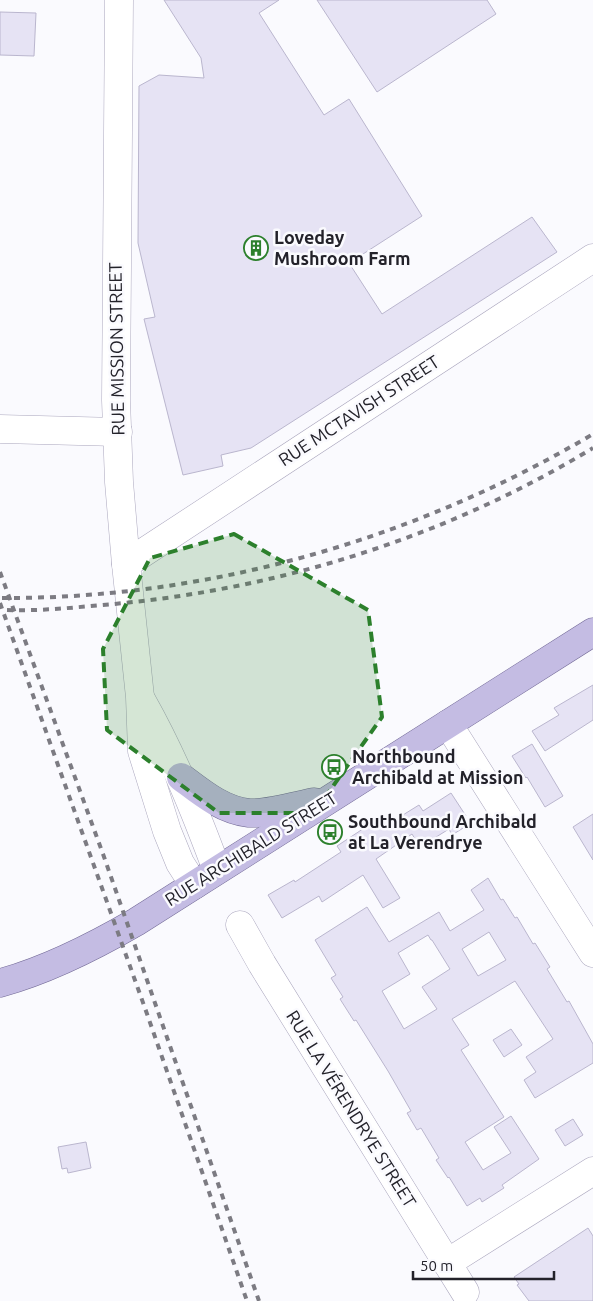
<svg xmlns="http://www.w3.org/2000/svg" width="593" height="1301" font-family="Ubuntu,sans-serif">
	<style>
		.building { fill: #e6e3f4; stroke: #bab6ce; fill-rule: evenodd }
		.lines { fill: none; stroke-linecap: round; stroke-linejoin: round }
		.minor-casing { stroke: #aba7be; stroke-width: 29 }
		.major-casing { stroke: #726996; stroke-width: 29 }
		.minor { stroke: #fff; stroke-width: 28 }
		.major { stroke: #c4bce3; stroke-width: 28 }
		.rail { stroke: #7c7b82; stroke-width: 4; stroke-dasharray: 6 6; stroke-linecap: butt }
		.marked { fill: #2c802c; fill-opacity: 0.2; stroke: #2c802c; stroke-width: 4; stroke-dasharray: 10 6; stroke-linejoin: round }
		.labels { text-anchor: middle; stroke-width: 5; stroke-linejoin: round; paint-order: stroke }
		.poi-label { font-size: 18px; font-weight: bold; fill: #23222a; stroke: #fafafe; text-anchor: start }
		.street-label { font-size: 18px; fill: #23222a; stroke: #fafafe }
	</style>
	<rect width="100%" height="100%" fill="#fafafe"/>
	<g class="building">
		<path d="M 164,0 L 279,0 L 259,13 L 324,115 L 349,99 L 422,216 L 349,263 L 382,314 L 532,217 L 557,252 L 251,448 L 221,455 L 223,466 L 183,475 L 144,319 L 155,317 L 138,243 L 139,86 L 159,75 L 204,78 L 201,58 Z"/>
		<path d="M 317,0 L 487,0 L 496,14 L 377,92 Z"/>
		<path d="M 0,12 L 36,13 L 34,56 L 0,55 Z"/>
		<path d="M 593,685 L 593,720 L 545,751 L 532,731 L 559,715 L 554,708 Z"/>
		<path d="M 532,744 L 563,796 L 545,807 L 527,777 L 526,778 L 512,756 Z"/>
		<path d="M 451,793 L 466,816 L 463,818 L 468,825 L 452,835 L 449,829 L 420,847 L 412,834 L 376,859 L 400,898 L 383,908 L 363,875 L 322,902 L 319,896 L 282,918 L 268,895 L 294,880 L 295,882 L 341,852 L 337,846 L 384,815 L 390,823 L 419,805 L 423,811 Z"/>
		<path d="M 593,814 L 593,860 L 573,827 Z"/>
		<path d="M 488,878 L 501,900 L 503,899 L 515,918 L 517,917 L 533,944 L 535,943 L 550,967 L 547,969 L 567,1002 L 569,1001 L 593,1044 L 593,1063 L 535,1098 L 524,1080 L 536,1072 L 526,1057 L 553,1039 L 515,981 L 452,1019 L 469,1045 L 461,1050 L 504,1117 L 465,1142 L 483,1170 L 511,1153 L 494,1127 L 511,1116 L 539,1159 L 502,1185 L 504,1188 L 482,1202 L 480,1198 L 467,1206 L 449,1177 L 448,1178 L 436,1160 L 439,1158 L 421,1128 L 417,1130 L 407,1113 L 411,1111 L 388,1071 L 356,1020 L 354,1021 L 340,999 L 343,997 L 331,978 L 336,975 L 315,940 L 367,907 L 389,942 L 439,912 L 450,931 L 484,910 L 471,890 ZM 489,932 L 506,960 L 478,976 L 462,949 ZM 428,935 L 431,940 L 432,940 L 450,969 L 422,987 L 437,1009 L 404,1029 L 382,991 L 410,974 L 398,953 Z"/>
		<path d="M 511,1029 L 522,1045 L 504,1057 L 493,1040 Z"/>
		<path d="M 573,1119 L 583,1135 L 565,1146 L 555,1130 Z"/>
		<path d="M 86,1142 L 91,1168 L 68,1173 L 67,1168 L 62,1169 L 58,1147 Z"/>
		<path d="M 588,1228 L 593,1236 L 593,1301 L 529,1301 L 517,1285 L 519,1284 L 514,1277 Z"/>
	</g>
	<g class="lines">
		<defs>
			<g id="minor">
				<path d="M 119,0 L 116,400 L 119,482 L 126,564 L 140,697 L 142,751 L 167,831 L 180,863 L 194,885"/>
				<path d="M 0,429 L 118,432"/>
				<path d="M 126,564 L 593,258"/>
				<path d="M 142,701 C 173,756 195,811 217,870"/>
				<path d="M 448,724 L 593,953"/>
				<path d="M 240,925 L 262,964 L 465,1292"/>
				<path d="M 447,1263 L 593,1171"/>
			</g>
			<g id="major">
				<path d="M 181,777 C 201,792 222,810 249,813 C 268,814 295,806 314,802"/>
				<path d="M 0,983 C 48,970 93,947 136,922 L 593,632"/>
			</g>
		</defs>
		<use href="#minor" class="minor-casing"/>
		<use href="#major" class="major-casing"/>
		<use href="#minor" class="minor"/>
		<use href="#major" class="major"/>
		<g class="rail">
			<path d="M 0,572 L 103,854 L 259,1301"/>
			<path d="M 2,598 C 208,599 416,539 593,434"/>
			<path d="M 0,603 L 146,1011 L 247,1301"/>
			<path d="M 7,610 C 39,611 70,608 102,605 C 274,591 445,538 593,448"/>
		</g>
	</g>
	<path class="marked" d="M 234,534 L 368,610 L 382,717 L 314,813 L 219,813 L 107,730 L 103,649 L 150,558 Z"/>
	<defs>
		<symbol id="building-ring" viewBox="-11 -11 22 22"><circle r="9.5" fill="#fafafe" stroke="#2c802c" stroke-width="1.5"/><path d="M-4-6H4V6H1V3H-1V6H-4ZM-2.5-4.3h1.7v1.8h-1.7ZM.8-4.3h1.7v1.8H.8ZM-2.5-1h1.7V.8h-1.7ZM.8-1h1.7V.8H.8Z" fill="#2c802c"/></symbol>
		<symbol id="bus-ring" viewBox="-11 -11 22 22"><circle r="9.5" fill="#fafafe" stroke="#2c802c" stroke-width="1.5"/><path d="M-5-6H5V4H4V6H2V4H-2V6H-4V4H-5ZM-3.5-4V0h7V-4ZM-3.5 1.2v1.5H-2V1.2ZM2 1.2v1.5H3.5V1.2Z" fill="#2c802c"/></symbol>
	</defs>
	<g fill-rule="evenodd">
		<use href="#building-ring" x="242" y="234" width="28" height="28"/>
		<use href="#bus-ring" x="320" y="753" width="28" height="28"/>
		<use href="#bus-ring" x="316" y="818" width="28" height="28"/>
	</g>
	<g class="labels">
		<g class="poi-label">
			<text x="274" y="244">Loveday<tspan x="274" dy="21">Mushroom Farm</tspan></text>
			<text x="352" y="763">Northbound<tspan x="352" dy="21">Archibald at Mission</tspan></text>
			<text x="348" y="828">Southbound Archibald<tspan x="348" dy="21">at La Verendrye</tspan></text>
		</g>
		<g class="street-label">
			<text transform="translate(117 349) rotate(-91)" y="6">RUE MISSION STREET</text>
			<text transform="translate(359 411) rotate(-33)" y="6">RUE MCTAVISH STREET</text>
			<text transform="translate(251 849) rotate(-32)" y="6">RUE ARCHIBALD STREET</text>
			<text transform="translate(351 1109) rotate(58)" y="6">RUE LA VÉRENDRYE STREET</text>
		</g>
	</g>
	<path d="M413 1271v8h141v-8" fill="none" stroke="#23222a" stroke-width="2.5"/>
	<text x="420" y="1271" font-size="15" fill="#23222a" stroke="#fafafe" stroke-width="4" paint-order="stroke">50 m</text>
</svg>
